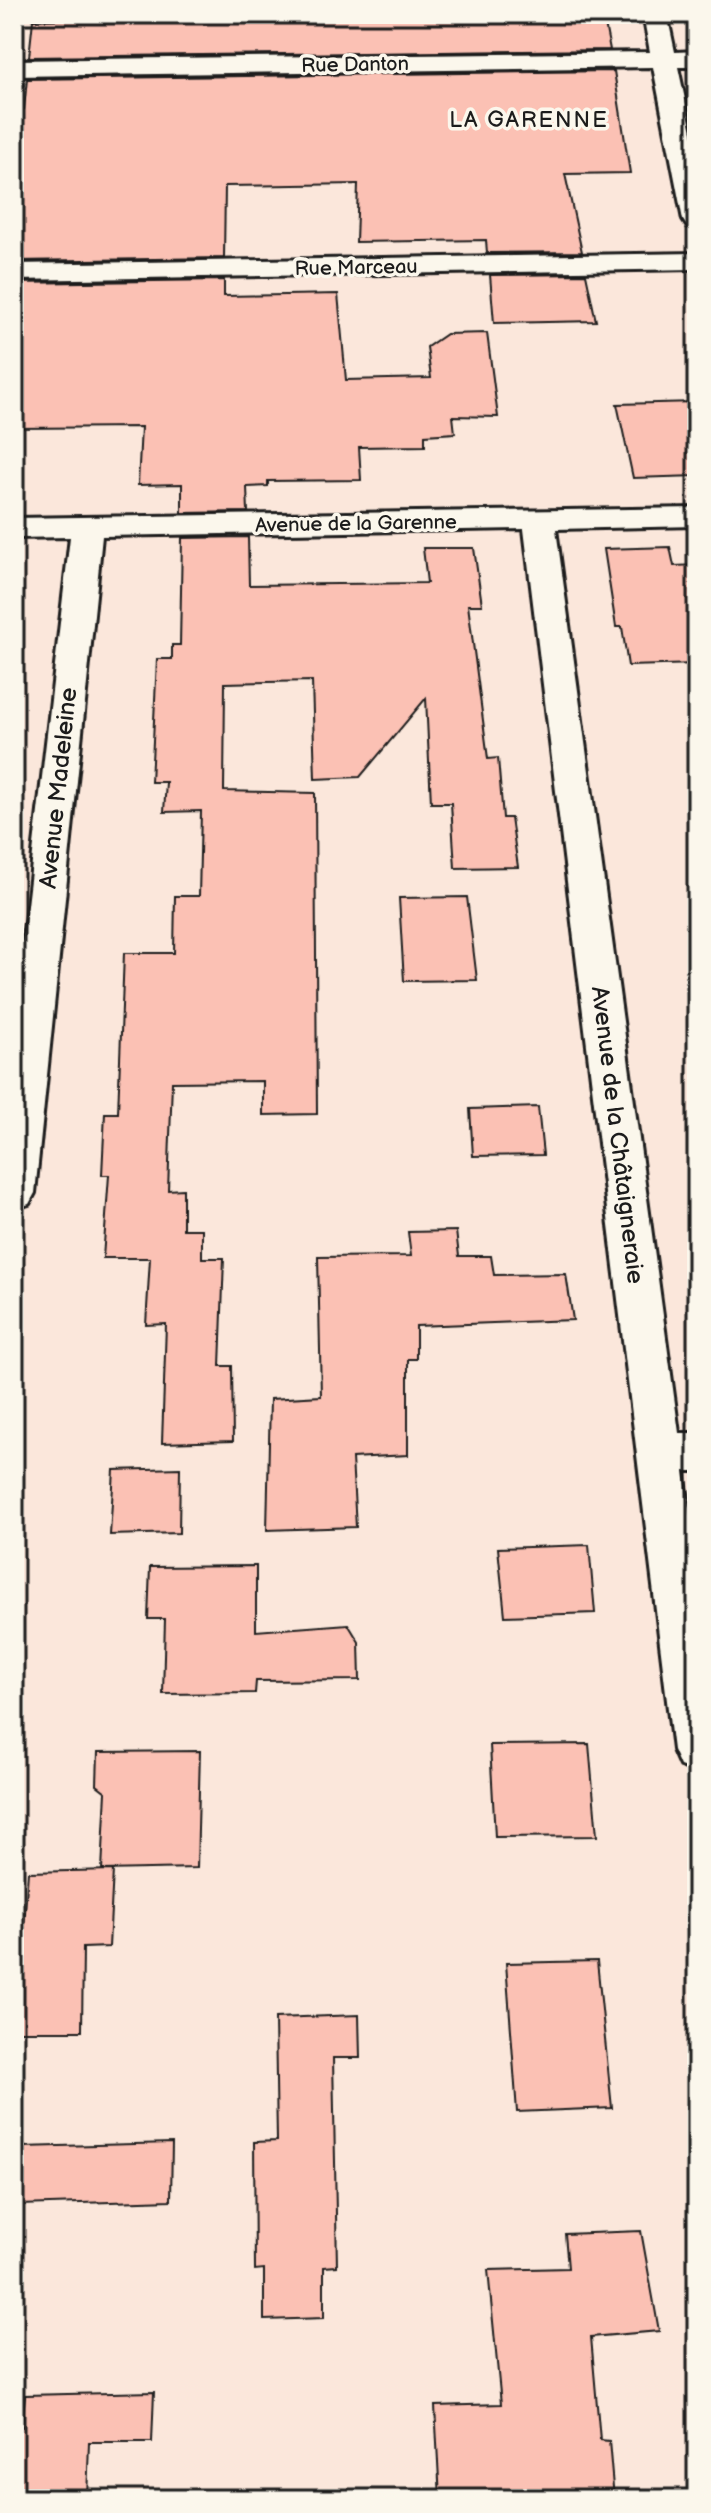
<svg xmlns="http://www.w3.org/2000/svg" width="711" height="2513" font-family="'Balsamiq Sans',sans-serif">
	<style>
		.building { fill: #fbc1b4; stroke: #1c1c1c; stroke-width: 2 }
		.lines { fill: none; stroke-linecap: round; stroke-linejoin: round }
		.minor-casing { stroke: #1c1c1c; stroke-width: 6 }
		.minor { fill: #fbf7ec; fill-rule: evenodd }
		.labels { text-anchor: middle; stroke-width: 7; stroke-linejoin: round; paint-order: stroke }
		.far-street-label { font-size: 20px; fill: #1c1c1c; stroke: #fbf7ec }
		.far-neighbourhood-label { font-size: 22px; letter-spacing: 2px; fill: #1c1c1c; stroke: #fbf7ec }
		.street-label { font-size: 24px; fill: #1c1c1c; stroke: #fbf7ec }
	</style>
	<rect width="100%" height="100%" fill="#fbe7db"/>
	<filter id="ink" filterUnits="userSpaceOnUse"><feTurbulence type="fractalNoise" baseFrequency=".0125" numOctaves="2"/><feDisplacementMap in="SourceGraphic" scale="16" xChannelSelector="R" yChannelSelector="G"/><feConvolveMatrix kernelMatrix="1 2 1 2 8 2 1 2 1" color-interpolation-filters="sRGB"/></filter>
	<g filter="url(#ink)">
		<g class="building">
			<path d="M 123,14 L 603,14 L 610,50 L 29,57 L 33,20 L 123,18 Z"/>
			<path d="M 614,71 L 630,173 L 565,174 L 582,252 L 487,253 L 486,240 L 356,242 L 358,184 L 225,186 L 224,258 L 14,261 L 14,109 L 24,109 L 27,79 Z"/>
			<path d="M 586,274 L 596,321 L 494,323 L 490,275 Z"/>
			<path d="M 224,280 L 224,296 L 338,294 L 346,380 L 431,378 L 427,347 L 446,334 L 487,333 L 498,417 L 453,416 L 455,433 L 425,435 L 425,446 L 359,447 L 361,480 L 268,481 L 268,486 L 247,487 L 248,512 L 182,513 L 182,484 L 138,485 L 141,427 L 14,428 L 14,283 Z"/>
			<path d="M 697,402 L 697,476 L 633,478 L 617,404 Z"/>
			<path d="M 248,537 L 249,585 L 427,583 L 423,548 L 474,548 L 482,605 L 468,605 L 488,759 L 498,758 L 503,818 L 511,818 L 518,867 L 455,868 L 451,803 L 431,803 L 426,698 L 360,777 L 315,779 L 312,681 L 225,683 L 224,791 L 315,793 L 317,1114 L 263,1115 L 263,1081 L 172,1082 L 168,1190 L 183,1189 L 183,1229 L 202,1229 L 202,1258 L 224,1258 L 220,1366 L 232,1366 L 233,1441 L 162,1443 L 166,1324 L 146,1325 L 150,1258 L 103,1258 L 109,1175 L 102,1175 L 105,1113 L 118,1113 L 124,953 L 174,953 L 175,896 L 199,896 L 201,811 L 164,812 L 166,782 L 151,782 L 157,659 L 172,659 L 172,645 L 180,645 L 182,538 Z"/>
			<path d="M 670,547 L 674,566 L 697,565 L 697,664 L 628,666 L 622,627 L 616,627 L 604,549 Z"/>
			<path d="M 467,897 L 477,980 L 404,981 L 399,898 Z"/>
			<path d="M 538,1107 L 543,1155 L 473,1156 L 470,1109 Z"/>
			<path d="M 456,1231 L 459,1256 L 491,1256 L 494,1275 L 566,1274 L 573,1320 L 416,1326 L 416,1359 L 408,1359 L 408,1455 L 352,1458 L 356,1527 L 267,1530 L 270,1399 L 321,1396 L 318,1257 L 411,1256 L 408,1232 Z"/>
			<path d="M 180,1468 L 179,1533 L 110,1535 L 114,1470 Z"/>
			<path d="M 589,1545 L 595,1613 L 505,1616 L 498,1548 Z"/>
			<path d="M 256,1566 L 256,1631 L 348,1624 L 359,1642 L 360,1680 L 256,1681 L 255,1693 L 163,1694 L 165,1619 L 148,1619 L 150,1567 Z"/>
			<path d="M 589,1744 L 597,1836 L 495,1837 L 490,1745 Z"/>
			<path d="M 200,1751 L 197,1868 L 102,1870 L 106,1792 L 97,1785 L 98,1752 Z"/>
			<path d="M 113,1870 L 109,1947 L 83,1948 L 82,2031 L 16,2031 L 28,1872 Z"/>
			<path d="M 597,1961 L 612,2108 L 517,2112 L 506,1963 Z"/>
			<path d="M 359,2015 L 360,2058 L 333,2058 L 337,2266 L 324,2267 L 324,2318 L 264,2320 L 264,2269 L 255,2270 L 254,2142 L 277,2141 L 275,2018 Z"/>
			<path d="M 172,2143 L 171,2200 L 20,2205 L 22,2147 Z"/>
			<path d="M 641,2231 L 659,2331 L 591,2337 L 600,2440 L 609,2441 L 614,2499 L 440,2499 L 435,2406 L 501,2404 L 488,2270 L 568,2268 L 565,2234 Z"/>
			<path d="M 154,2392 L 152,2442 L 89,2442 L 87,2499 L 14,2499 L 14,2427 L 22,2427 L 25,2395 Z"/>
		</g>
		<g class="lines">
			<defs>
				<g id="minor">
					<path d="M 643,14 L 667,14 L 675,52 L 697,51 L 697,67 L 678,67 L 697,155 L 697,228 L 687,226 L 683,220 L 653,67 L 14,76 L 14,60 L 650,52 Z"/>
					<path d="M 697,253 L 697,269 L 14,280 L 14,264 Z"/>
					<path d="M 697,508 L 697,526 L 556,529 L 679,1433 L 697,1433 L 697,1471 L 684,1471 L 697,1569 L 697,1772 L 680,1766 L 673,1750 L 524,529 L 102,536 L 35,1193 L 29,1204 L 14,1209 L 14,1017 L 70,537 L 14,538 L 14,518 Z"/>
				</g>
			</defs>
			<use href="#minor" class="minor-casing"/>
			<use href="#minor" class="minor"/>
		</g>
	</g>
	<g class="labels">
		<g class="far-street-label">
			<text transform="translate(355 64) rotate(-1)" y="7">Rue Danton</text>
			<text transform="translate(356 267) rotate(-1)" y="7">Rue Marceau</text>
			<text transform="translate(356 523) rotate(-1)" y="7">Avenue de la Garenne</text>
		</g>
		<g class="far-neighbourhood-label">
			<text x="529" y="127">LA GARENNE</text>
		</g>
		<g class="street-label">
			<text transform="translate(58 788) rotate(-84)" y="8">Avenue Madeleine</text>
			<text transform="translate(618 1135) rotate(83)" y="8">Avenue de la Châtaigneraie</text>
		</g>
	</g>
	<rect width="711" height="2513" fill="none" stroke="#fbf7ec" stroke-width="48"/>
	<rect x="24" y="24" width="663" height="2465" fill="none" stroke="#1c1c1c" stroke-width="3" filter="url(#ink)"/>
</svg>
